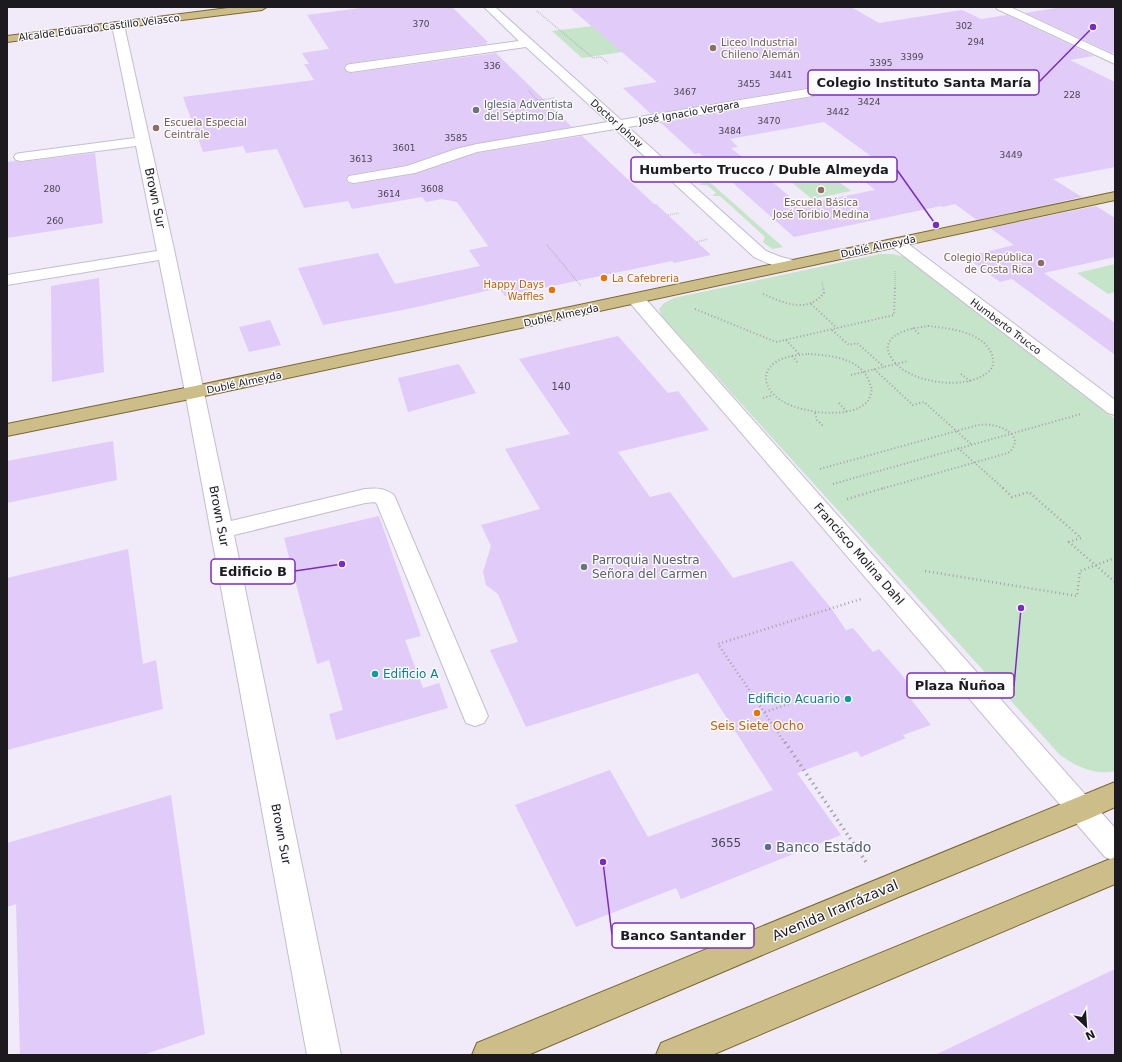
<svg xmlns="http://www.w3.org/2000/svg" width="1122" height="1062" font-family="'DejaVu Sans',sans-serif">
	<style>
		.green { fill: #c6e4c9 }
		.building { fill: #e1cbf8; fill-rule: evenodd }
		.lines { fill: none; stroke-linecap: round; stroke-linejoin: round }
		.minor-casing { stroke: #c4bdcc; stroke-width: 2 }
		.major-casing { stroke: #796831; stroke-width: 2 }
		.path-far3 { stroke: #a6a1ac; stroke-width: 1.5; stroke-dasharray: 0.5 1.5; stroke-linecap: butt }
		.path-far2 { stroke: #a6a1ac; stroke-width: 2; stroke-dasharray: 1 2.5; stroke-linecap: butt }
		.path-far1 { stroke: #a6a1ac; stroke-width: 2.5; stroke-dasharray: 1 3; stroke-linecap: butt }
		.path { stroke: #a6a1ac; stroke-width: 3.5; stroke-dasharray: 1.5 4; stroke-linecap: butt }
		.minor { fill: #fff; fill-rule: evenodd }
		.major { fill: #cdbe89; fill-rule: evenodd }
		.education-dot { fill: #8d6e63; stroke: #fbfafd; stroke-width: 1.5 }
		.worship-dot { fill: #6b7280; stroke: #fbfafd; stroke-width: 1.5 }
		.food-dot { fill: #e8710a; stroke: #fbfafd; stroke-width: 1.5 }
		.culture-dot { fill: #0f9aa8; stroke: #fbfafd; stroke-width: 1.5 }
		.service-dot { fill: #5c6f8a; stroke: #fbfafd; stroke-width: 1.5 }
		.labels { text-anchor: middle; stroke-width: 3; stroke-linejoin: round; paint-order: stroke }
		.far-number-label { font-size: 9px; fill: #4d4655 }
		.far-street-label { font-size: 10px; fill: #1c1a1f; stroke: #fbfafd }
		.far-education-label { font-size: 10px; fill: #785e54; stroke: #fbfafd; text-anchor: start }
		.far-worship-label { font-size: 10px; fill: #5b616d; stroke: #fbfafd; text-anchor: start }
		.far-food-label { font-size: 10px; fill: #c56008; stroke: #fbfafd; text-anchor: start }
		.number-label { font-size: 10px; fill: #4d4655 }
		.street-label { font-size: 12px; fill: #1c1a1f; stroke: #fbfafd }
		.worship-label { font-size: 12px; fill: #5b616d; stroke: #fbfafd; text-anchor: start }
		.culture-label { font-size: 12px; fill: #0d838f; stroke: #fbfafd; text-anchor: start }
		.food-label { font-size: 12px; fill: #c56008; stroke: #fbfafd }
		.near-number-label { font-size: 12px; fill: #4d4655 }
		.near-service-label { font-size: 14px; fill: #4e5e75; stroke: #fbfafd; text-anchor: start }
		.near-street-label { font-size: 14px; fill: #1c1a1f; stroke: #fbfafd }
		.leader { fill: none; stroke: #7b2cbf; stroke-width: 1.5 }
		.callout-dot { fill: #7b2cbf; stroke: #fbfafd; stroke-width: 1.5 }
		.callout { fill: #fbfafd; stroke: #7b2cbf; stroke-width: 1.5 }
		.callout-label { font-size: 13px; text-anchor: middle; font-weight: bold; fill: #1c1a1f }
	</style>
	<rect width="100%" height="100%" fill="#f1eaf9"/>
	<g class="green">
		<path d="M 609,24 L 642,49 L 582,58 L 552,31 Z"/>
		<path d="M 808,158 L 851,191 L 812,199 L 770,165 Z"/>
		<path d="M 686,161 L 783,247 L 772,249 L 763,242 L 765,237 L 720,196 L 712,196 L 716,193 L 707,185 L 699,185 L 704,182 L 690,170 L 680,168 L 675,164 Z"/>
		<path d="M 880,254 L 893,254 L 905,257 L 1115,419 L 1115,771 C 1094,776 1076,766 1060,755 L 667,322 L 661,315 L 659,309 L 664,303 L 674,298 Z"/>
		<path d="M 1115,264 L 1115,292 L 1108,294 L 1077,273 Z"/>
	</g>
	<g class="building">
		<path d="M 368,7 L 452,7 L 488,42 L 486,42 L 487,44 L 351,63 L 347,64 L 344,67 L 347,72 L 351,73 L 496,53 L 572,127 L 456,148 L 407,165 L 349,175 L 346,178 L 348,183 L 354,184 L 415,174 L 477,153 L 582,136 L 654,204 L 656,204 L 711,255 L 674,263 L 672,261 L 505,296 L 499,288 L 408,309 L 323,325 L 298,268 L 378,253 L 395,284 L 480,266 L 469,250 L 488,246 L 457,202 L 442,199 L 426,202 L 422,197 L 352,209 L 348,201 L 304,208 L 277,149 L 246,153 L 243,146 L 203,152 L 183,97 L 314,80 L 304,64 L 309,64 L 302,53 L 329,49 L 307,15 Z"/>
		<path d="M 569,7 L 851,7 L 879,23 L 962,10 L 981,19 L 1007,15 L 1094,56 L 1070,60 L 1115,82 L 1115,167 L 1053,179 L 1082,197 L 977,220 L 955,204 L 943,207 L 941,206 L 794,237 L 699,153 L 695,154 L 661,123 L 908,81 L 912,80 L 915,77 L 913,72 L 908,71 L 651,114 L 623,88 L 657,82 ZM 824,122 L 897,175 L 864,181 L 875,190 L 800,205 L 731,148 L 738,147 L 730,139 Z"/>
		<path d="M 1062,7 L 1115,7 L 1115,52 L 1112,53 L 1025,13 Z"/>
		<path d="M 95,153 L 103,223 L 7,238 L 7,162 L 15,161 L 21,162 Z"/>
		<path d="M 1096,206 L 1115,218 L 1115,257 L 1044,273 L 1115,323 L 1115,355 L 1012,279 L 1000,282 L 966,257 L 1014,245 L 990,228 Z"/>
		<path d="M 99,278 L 104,372 L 52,382 L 51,286 Z"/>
		<path d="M 270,320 L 281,345 L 249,352 L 239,327 Z"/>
		<path d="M 618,336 L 668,393 L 678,391 L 709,430 L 618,452 L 650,497 L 670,492 L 733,578 L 792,561 L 831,608 L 846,630 L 853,628 L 873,652 L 879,649 L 902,675 L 913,691 L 906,693 L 931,725 L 903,735 L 906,738 L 861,757 L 857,751 L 797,773 L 841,835 L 681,899 L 676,888 L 576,927 L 515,805 L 610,770 L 648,837 L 773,790 L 698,673 L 526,727 L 490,650 L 518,642 L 498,594 L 486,585 L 483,572 L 491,546 L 481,525 L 540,509 L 505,449 L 570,434 L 519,359 Z"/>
		<path d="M 459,364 L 476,393 L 408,412 L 398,378 Z"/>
		<path d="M 113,441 L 117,480 L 7,503 L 7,461 Z"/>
		<path d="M 379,516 L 421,636 L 405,640 L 423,688 L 439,683 L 448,708 L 336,740 L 329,714 L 343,710 L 329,660 L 317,664 L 284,538 Z"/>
		<path d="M 128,549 L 143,664 L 156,660 L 163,709 L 7,750 L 7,578 Z"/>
		<path d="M 171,795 L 205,1034 L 143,1055 L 20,1055 L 16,904 L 7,907 L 7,843 Z"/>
		<path d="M 1115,969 L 1115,1055 L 935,1055 Z"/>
	</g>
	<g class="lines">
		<defs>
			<g id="minor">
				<path d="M 484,7 L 495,7 L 621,120 L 908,72 L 912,73 L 914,76 L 912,79 L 908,80 L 628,127 L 766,251 L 781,257 L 797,261 L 799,264 L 797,267 C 783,271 767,263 754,257 L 615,129 L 477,152 L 415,173 L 354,183 L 349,182 L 347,179 L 349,176 L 407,166 L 456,149 L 477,144 L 608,122 L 526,47 L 351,72 L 347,71 L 345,68 L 347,65 L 351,64 L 519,41 Z"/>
				<path d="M 996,7 L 1010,7 L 1115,56 L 1115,64 L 997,9 Z"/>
				<path d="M 118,22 L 124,25 L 175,254 L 231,521 L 365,489 C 377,488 384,488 394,495 L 488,716 L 484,723 L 475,726 L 466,723 L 377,504 L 375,502 L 365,503 L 234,535 L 341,1055 L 307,1055 L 185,392 L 159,260 L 7,285 L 7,275 L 157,251 L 136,146 L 21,161 L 16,160 L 14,157 L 16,154 L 21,153 L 135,138 L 112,25 Z"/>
				<path d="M 897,238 L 903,240 L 1115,400 L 1115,415 L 1108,413 L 891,246 L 889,243 L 891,240 Z"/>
				<path d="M 636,294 L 642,295 L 1115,828 L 1115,861 L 1105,857 L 630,303 L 627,299 L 630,295 Z"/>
			</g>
			<g id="major">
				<path d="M 236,7 L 267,7 L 262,10 L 7,42 L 7,36 Z"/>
				<path d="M 1115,192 L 1115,200 L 195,398 L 7,436 L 7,424 L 195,386 Z"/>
				<path d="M 1115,782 L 1115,807 L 1091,818 L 896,898 L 528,1055 L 472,1055 L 477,1043 Z"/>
				<path d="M 1115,857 L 1115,884 L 712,1055 L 656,1055 L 661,1043 Z"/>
			</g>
		</defs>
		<use href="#minor" class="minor-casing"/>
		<use href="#major" class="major-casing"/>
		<g class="path-far3">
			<path d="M 537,11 L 593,58 L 601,57 L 608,63"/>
			<path d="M 529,91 L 546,110"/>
			<path d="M 526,102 L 555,98"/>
			<path d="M 668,215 L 679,213"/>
			<path d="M 697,242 L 708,239"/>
			<path d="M 547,245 L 581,286"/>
			<path d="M 822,282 L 823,288"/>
			<path d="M 895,288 L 895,271"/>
		</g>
		<g class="path-far2">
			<path d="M 763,294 C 784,303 807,314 824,293 L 823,287"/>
			<path d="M 811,304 L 837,328"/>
			<path d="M 695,309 L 776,342 L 894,315 L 895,287"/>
			<path d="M 928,326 C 946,328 968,330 983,342 C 988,347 993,353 993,360 C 994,366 991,370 987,373 C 964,391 908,383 892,359 C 889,354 887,350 888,345 C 893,330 916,328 928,326 Z"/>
			<path d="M 913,328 L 920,335"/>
			<path d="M 832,330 L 849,345 L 857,343 L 884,367"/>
			<path d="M 786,340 L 799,354"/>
			<path d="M 808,354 C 827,355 854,357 866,375 C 869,379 870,385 872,389 C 871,393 870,398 868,401 C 851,420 803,413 784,402 C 768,394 757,374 776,362 C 785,356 797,355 808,354 Z"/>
			<path d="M 792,356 L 798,363"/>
			<path d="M 874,369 L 913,405 L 924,402 L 971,444"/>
			<path d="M 961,374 L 970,381"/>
			<path d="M 851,375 L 908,361"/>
			<path d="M 763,398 L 773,395"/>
			<path d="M 839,403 L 847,412"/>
			<path d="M 815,413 L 817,420 L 824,427"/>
			<path d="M 958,448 L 1004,489"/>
			<path d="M 820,469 L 978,425 C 982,425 987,424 991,425 C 1007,427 1025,439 1008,453 L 881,489"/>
			<path d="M 833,484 L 1081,414"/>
		</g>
		<g class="path-far1">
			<path d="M 1003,488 L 1012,497 L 1029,492 L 1081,538 L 1069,542 L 1115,582"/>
			<path d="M 847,499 L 884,488"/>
			<path d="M 925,571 L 1077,596 L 1080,571 L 1115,558"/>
			<path d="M 765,712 L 789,704"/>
			<path d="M 785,743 L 718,644 L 861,599"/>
		</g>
		<path class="path" d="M 785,742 L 868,865"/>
		<use href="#minor" class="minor"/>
		<use href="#major" class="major"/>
	</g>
	<g class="education-dot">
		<circle cx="713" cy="48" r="4"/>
		<circle cx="156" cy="128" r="4"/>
		<circle cx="821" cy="190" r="4"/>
		<circle cx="1041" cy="263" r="4"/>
	</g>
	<g class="worship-dot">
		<circle cx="476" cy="110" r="4"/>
		<circle cx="584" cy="567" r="4"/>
	</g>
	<g class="food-dot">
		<circle cx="604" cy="278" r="4"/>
		<circle cx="552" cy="290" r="4"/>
		<circle cx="757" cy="713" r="4"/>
	</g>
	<g class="culture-dot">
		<circle cx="375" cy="674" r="4"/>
		<circle cx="848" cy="699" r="4"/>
	</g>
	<circle class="service-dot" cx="768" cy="847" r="4"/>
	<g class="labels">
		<g class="far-number-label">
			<text x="421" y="27">370</text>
			<text x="964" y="29">302</text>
			<text x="976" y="45">294</text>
			<text x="912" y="60">3399</text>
			<text x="881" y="66">3395</text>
			<text x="492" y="69">336</text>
			<text x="781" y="78">3441</text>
			<text x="749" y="87">3455</text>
			<text x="685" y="95">3467</text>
			<text x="1072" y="98">228</text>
			<text x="869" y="105">3424</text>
			<text x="838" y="115">3442</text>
			<text x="769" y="124">3470</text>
			<text x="730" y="134">3484</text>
			<text x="456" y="141">3585</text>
			<text x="404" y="151">3601</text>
			<text x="1011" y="158">3449</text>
			<text x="361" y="162">3613</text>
			<text x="52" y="192">280</text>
			<text x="432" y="192">3608</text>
			<text x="389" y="197">3614</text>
			<text x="55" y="224">260</text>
		</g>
		<g class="far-street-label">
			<text transform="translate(99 27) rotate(-7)" y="4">Alcalde Eduardo Castillo Velasco</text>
			<text transform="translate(689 112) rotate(-10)" y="4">José Ignacio Vergara</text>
			<text transform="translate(617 123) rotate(42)" y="4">Doctor Johow</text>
			<text transform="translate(878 246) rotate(-12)" y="4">Dublé Almeyda</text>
			<text transform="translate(561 315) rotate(-12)" y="4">Dublé Almeyda</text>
			<text transform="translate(1006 326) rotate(37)" y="4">Humberto Trucco</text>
			<text transform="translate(244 382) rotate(-12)" y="4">Dublé Almeyda</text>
		</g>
		<g class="far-education-label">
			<text x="721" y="46">Liceo Industrial<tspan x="721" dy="12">Chileno Alemán</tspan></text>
			<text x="164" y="126">Escuela Especial<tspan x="164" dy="12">Ceintrale</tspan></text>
			<text x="821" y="206" text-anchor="middle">Escuela Básica<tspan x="821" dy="12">José Toribio Medina</tspan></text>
			<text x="1033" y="261" text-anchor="end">Colegio República<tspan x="1033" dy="12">de Costa Rica</tspan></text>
		</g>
		<g class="far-worship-label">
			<text x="484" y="108">Iglesia Adventista<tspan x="484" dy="12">del Séptimo Día</tspan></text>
		</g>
		<g class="far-food-label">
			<text x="612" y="282">La Cafebreria</text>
			<text x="544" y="288" text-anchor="end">Happy Days<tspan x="544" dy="12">Waffles</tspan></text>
		</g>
		<g class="number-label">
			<text x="561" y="390">140</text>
		</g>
		<g class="street-label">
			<text transform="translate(155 198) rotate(78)" y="4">Brown Sur</text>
			<text transform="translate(219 516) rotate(79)" y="4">Brown Sur</text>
			<text transform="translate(859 554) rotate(49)" y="4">Francisco Molina Dahl</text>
			<text transform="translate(281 834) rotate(79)" y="4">Brown Sur</text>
		</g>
		<g class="worship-label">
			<text x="592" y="564">Parroquia Nuestra<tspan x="592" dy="14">Señora del Carmen</tspan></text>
		</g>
		<g class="culture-label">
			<text x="383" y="678">Edificio A</text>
			<text x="840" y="703" text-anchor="end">Edificio Acuario</text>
		</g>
		<g class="food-label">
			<text x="757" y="730">Seis Siete Ocho</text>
		</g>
		<g class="near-number-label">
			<text x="726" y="847">3655</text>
		</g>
		<g class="near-service-label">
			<text x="776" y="852">Banco Estado</text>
		</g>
		<g class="near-street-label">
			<text transform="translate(835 910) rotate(-23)" y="5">Avenida Irarrázaval</text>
		</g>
	</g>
	<path class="leader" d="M1093 27L1039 82M936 225L897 170M342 564L295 571M1021 608L1014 686M603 862L612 935"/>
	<g class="callout-dot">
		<circle cx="1093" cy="27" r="4"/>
		<circle cx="936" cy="225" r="4"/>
		<circle cx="342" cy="564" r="4"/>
		<circle cx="1021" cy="608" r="4"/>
		<circle cx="603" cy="862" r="4"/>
	</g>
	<g class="callout">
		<rect x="808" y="70" width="231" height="25" rx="4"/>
		<rect x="631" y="157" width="266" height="25" rx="4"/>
		<rect x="211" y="559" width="84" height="25" rx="4"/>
		<rect x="907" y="673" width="107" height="25" rx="4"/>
		<rect x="612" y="923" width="142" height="25" rx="4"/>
	</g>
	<g class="callout-label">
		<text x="924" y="87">Colegio Instituto Santa María</text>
		<text x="764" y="174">Humberto Trucco / Duble Almeyda</text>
		<text x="253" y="576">Edificio B</text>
		<text x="960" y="690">Plaza Ñuñoa</text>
		<text x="683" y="940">Banco Santander</text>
	</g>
	<rect width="1122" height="1062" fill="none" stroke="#1c1a1f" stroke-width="16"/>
	<g transform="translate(1086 1026) rotate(155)" stroke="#fbfafd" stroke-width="3" paint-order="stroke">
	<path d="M0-3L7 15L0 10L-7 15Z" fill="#1c1a1f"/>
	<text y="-6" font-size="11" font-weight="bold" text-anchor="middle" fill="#1c1a1f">N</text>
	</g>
</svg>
